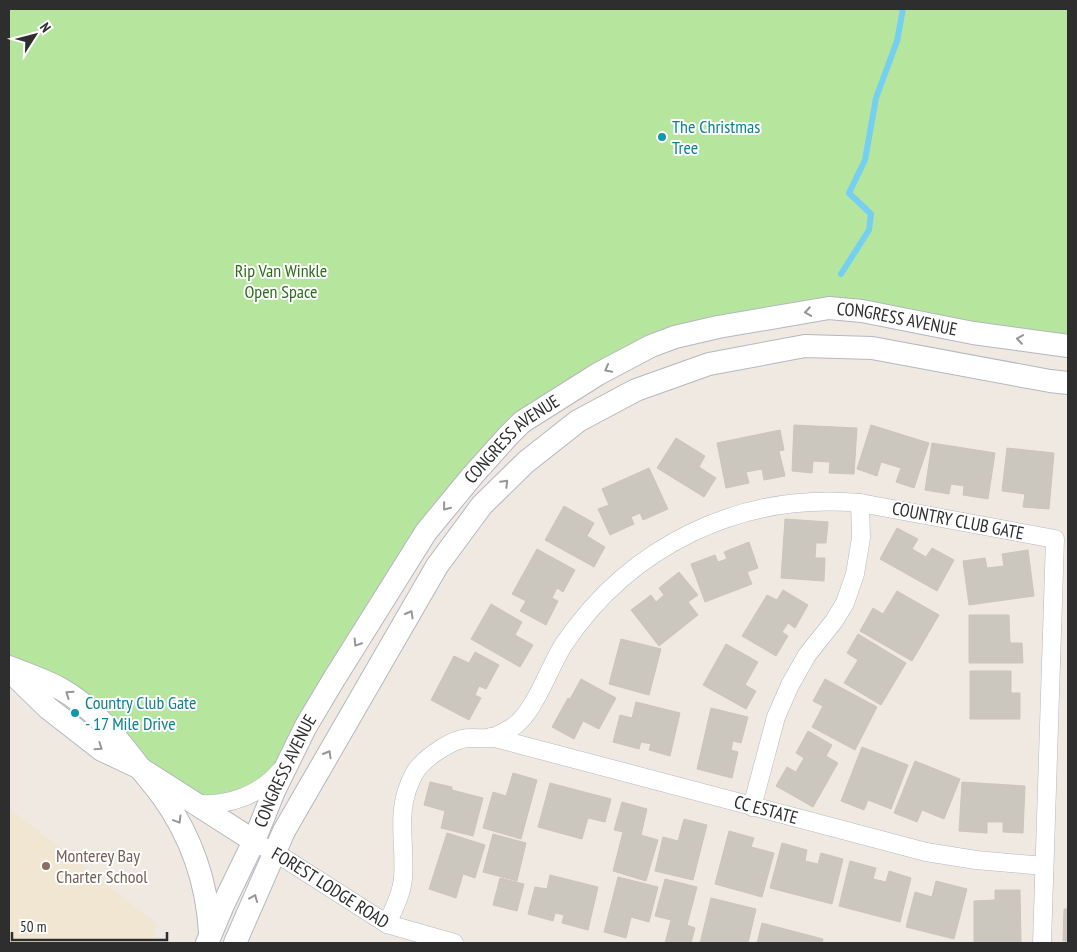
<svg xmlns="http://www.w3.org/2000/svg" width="1077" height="952" font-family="'PT Sans Narrow',sans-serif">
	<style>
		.education { fill: #f0e6d1 }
		.green { fill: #b6e59e }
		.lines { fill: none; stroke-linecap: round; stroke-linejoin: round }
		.stream { stroke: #75cff0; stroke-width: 6 }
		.building { fill: #cbc7bf; stroke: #cbc5ba }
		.minor-casing { stroke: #b4b7c1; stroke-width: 19 }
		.tertiary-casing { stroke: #b4b7c1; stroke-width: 24 }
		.minor { stroke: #fff; stroke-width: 18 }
		.tertiary { stroke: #fff; stroke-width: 22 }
		.oneway { stroke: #969696 }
		.culture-dot { fill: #0f9aa8; stroke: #fff; stroke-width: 2 }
		.education-dot { fill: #8d6e63; stroke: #fff; stroke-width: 2 }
		.labels { text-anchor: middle; stroke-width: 4; stroke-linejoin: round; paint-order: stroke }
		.culture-label { font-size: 18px; fill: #0d838f; stroke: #fff; text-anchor: start }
		.park-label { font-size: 18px; fill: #2c6e1b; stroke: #fff }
		.street-label { font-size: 18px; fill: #2e2e2e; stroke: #fff }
		.education-label { font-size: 18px; fill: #785e54; stroke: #fff; text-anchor: start }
	</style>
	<rect width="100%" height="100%" fill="#efe9e1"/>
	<path class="education" d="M 9,808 L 157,924 L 152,943 L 9,943 Z"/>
	<path class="green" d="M 9,9 L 1068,9 L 1068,346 L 862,311 L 718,327 L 599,374 L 473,475 L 274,778 L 196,804 L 112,732 L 9,667 Z"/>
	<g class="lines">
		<path class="stream" d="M 841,274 L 869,230 L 871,214 L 849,193 L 865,160 L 876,98 L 897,41 L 903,9"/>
	</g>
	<g class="building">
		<path d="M 794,425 L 857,428 L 854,474 L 829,473 L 830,462 L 813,461 L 812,473 L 792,471 Z"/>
		<path d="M 871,425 L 929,443 L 914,488 L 896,482 L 901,468 L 881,462 L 877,476 L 857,469 Z"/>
		<path d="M 780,430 L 784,450 L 779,451 L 785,476 L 764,480 L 762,469 L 746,472 L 749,483 L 726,488 L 717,443 Z"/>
		<path d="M 676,438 L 705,456 L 699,467 L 716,478 L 704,497 L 657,468 Z"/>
		<path d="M 932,443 L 995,453 L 988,499 L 963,495 L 964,486 L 951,484 L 949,494 L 925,490 Z"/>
		<path d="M 1007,448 L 1054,453 L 1049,509 L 1023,507 L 1025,494 L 1002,491 Z"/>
		<path d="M 649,468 L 668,509 L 643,520 L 640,513 L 631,517 L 634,524 L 610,535 L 598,509 L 609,505 L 602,489 Z"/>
		<path d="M 564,506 L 594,523 L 587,536 L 605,547 L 594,567 L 545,540 Z"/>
		<path d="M 785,519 L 828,522 L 826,543 L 816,543 L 815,558 L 825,558 L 824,581 L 781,578 Z"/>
		<path d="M 897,528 L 918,539 L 912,549 L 926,557 L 932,548 L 954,560 L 937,591 L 880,559 Z"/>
		<path d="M 749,542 L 758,568 L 747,572 L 752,584 L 705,602 L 691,564 L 715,555 L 718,562 L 727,559 L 724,552 Z"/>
		<path d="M 537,549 L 575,570 L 563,592 L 557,588 L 552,598 L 558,601 L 546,625 L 520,611 L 526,601 L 512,594 Z"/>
		<path d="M 1028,550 L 1034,596 L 969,605 L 963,561 L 985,558 L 987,568 L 1004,566 L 1002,554 Z"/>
		<path d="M 679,572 L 698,595 L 688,602 L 698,615 L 659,646 L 631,610 L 651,595 L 656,602 L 664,595 L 659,588 Z"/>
		<path d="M 783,590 L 808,605 L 795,628 L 788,623 L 782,632 L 788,636 L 776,656 L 742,636 L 767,595 L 777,600 Z"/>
		<path d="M 897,591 L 939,615 L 912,661 L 860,631 L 873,608 L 883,614 Z"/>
		<path d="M 491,604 L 522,622 L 515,635 L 533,645 L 520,667 L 471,639 Z"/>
		<path d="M 969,615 L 1009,615 L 1010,643 L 1022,643 L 1023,663 L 969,663 Z"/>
		<path d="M 858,634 L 906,663 L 881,705 L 844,683 L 858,660 L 847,653 Z"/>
		<path d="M 621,639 L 661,649 L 649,695 L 609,684 Z"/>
		<path d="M 726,644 L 758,662 L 745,685 L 756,691 L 746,709 L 703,685 Z"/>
		<path d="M 475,652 L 499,665 L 486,689 L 479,686 L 475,695 L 481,698 L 469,720 L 431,700 L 454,656 L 469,663 Z"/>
		<path d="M 970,671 L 1011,671 L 1011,693 L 1020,693 L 1020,719 L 970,719 Z"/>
		<path d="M 581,679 L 616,698 L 599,729 L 583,721 L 574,739 L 552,727 L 568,698 L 570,699 Z"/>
		<path d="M 825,679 L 877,707 L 855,750 L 812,727 L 823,706 L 813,701 Z"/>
		<path d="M 636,702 L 680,713 L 670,756 L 649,750 L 651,744 L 641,742 L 639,749 L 613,742 L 620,715 L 632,718 Z"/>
		<path d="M 711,708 L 748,717 L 741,743 L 733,741 L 731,750 L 738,752 L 732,778 L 697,769 Z"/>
		<path d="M 808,731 L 832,745 L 826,756 L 838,763 L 813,807 L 776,786 L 787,767 L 796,772 L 804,758 L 796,753 Z"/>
		<path d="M 862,747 L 908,765 L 891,809 L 868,800 L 864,810 L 841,801 Z"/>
		<path d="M 915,761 L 960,779 L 944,819 L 922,810 L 917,822 L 894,813 Z"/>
		<path d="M 513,773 L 537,780 L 521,839 L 483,828 L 493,792 L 506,796 Z"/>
		<path d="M 430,782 L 452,787 L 452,790 L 483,798 L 473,836 L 441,828 L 445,811 L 424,805 Z"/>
		<path d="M 962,782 L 1025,786 L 1023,833 L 1003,832 L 1003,822 L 987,822 L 987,833 L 959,831 Z"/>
		<path d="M 550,783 L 611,799 L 605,822 L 588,818 L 582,839 L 538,827 Z"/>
		<path d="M 622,802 L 647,809 L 641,835 L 658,840 L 646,881 L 613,871 L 623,832 L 614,830 Z"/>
		<path d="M 684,819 L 707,825 L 693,880 L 655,871 L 663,837 L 678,841 Z"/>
		<path d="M 729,831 L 754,838 L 751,847 L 774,853 L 762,897 L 715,884 Z"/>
		<path d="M 447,833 L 485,845 L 475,878 L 463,874 L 456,898 L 429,889 Z"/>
		<path d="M 493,834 L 526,843 L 517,881 L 483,872 Z"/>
		<path d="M 782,843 L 807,850 L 805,861 L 818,864 L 821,853 L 843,859 L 832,904 L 770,888 Z"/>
		<path d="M 850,861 L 876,868 L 873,879 L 886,882 L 889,871 L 911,878 L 900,922 L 839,906 Z"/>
		<path d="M 550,875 L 598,887 L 588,930 L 562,923 L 564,915 L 555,913 L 553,921 L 528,914 L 535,887 L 547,889 Z"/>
		<path d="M 618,877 L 658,887 L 649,922 L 631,917 L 626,938 L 604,932 Z"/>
		<path d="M 500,878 L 524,884 L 517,911 L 493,905 Z"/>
		<path d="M 665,879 L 697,887 L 687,925 L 695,928 L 691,943 L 665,943 L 671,920 L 655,916 Z"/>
		<path d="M 936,881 L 967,889 L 954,939 L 906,927 L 915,892 L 932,897 Z"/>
		<path d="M 995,890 L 1020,890 L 1021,943 L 974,943 L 974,901 L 995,900 Z"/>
		<path d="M 711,898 L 756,909 L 748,943 L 700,943 Z"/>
		<path d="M 1064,909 L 1068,909 L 1068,941 L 1063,941 Z"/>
		<path d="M 762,923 L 823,939 L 822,943 L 757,943 Z"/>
	</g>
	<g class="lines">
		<defs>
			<g id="minor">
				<path d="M 491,737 L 926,852 L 976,860 L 1044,866"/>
				<path d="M 196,804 C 228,806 259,796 280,771"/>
				<path d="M 752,807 L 776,717 L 790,685 L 807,655 L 834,621 L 845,603 L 855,574 L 861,538 L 860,503"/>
				<path id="s1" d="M 264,847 L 287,860 L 387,924 L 454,943"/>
				<path d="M 387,924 C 393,910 402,894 403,878 C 406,840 394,811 414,774 C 421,760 447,743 462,739 C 470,737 480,739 489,738 C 496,737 506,731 513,727 C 535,712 549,667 564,644 C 631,545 741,492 860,503 L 1055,539 L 1042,943"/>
			</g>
			<g id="tertiary">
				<path d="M 9,667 C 26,674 45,680 61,689 C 93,707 115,736 137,764 C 145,775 155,786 163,797 C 192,838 207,883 210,932"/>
				<path d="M 13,674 L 48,708 L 102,750 L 138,767 L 254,841"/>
				<path id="s2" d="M 207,943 L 223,905 L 254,841 L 274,791 L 306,726 L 334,679 L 426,532 L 473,475 L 508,436 L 522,422 L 598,374 L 651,346 L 675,337 L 718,327 L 829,308 L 862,311 L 973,333 L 1068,346"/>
				<path d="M 235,943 L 284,831 L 437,566 L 482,505 L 526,462 L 578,421 L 636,390 L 709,364 L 805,346 L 872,348 L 1050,381 L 1068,383"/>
			</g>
		</defs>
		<use href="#minor" class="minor-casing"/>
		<use href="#tertiary" class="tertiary-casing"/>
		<use href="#minor" class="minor"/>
		<use href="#tertiary" class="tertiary"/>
	</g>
	<defs><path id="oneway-chevron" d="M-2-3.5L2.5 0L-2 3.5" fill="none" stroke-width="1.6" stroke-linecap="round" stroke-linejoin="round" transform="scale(1.25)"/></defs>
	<g class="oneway">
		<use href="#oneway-chevron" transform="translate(808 312) rotate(172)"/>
		<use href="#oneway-chevron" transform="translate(1020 339) rotate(-172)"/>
		<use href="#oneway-chevron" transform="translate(608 369) rotate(152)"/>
		<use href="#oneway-chevron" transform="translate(505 483) rotate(-45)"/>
		<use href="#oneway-chevron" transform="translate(446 507) rotate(129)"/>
		<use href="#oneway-chevron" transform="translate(410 614) rotate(-60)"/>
		<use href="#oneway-chevron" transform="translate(357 643) rotate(122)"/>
		<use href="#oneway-chevron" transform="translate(69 694) rotate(-145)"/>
		<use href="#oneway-chevron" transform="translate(99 747) rotate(34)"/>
		<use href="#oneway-chevron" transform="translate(328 754) rotate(-60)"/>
		<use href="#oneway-chevron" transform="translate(178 820) rotate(59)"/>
		<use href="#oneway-chevron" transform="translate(254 898) rotate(-67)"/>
	</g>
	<g class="culture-dot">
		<circle cx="662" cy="137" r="5"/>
		<circle cx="75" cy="713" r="5"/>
	</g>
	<circle class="education-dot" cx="46" cy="866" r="5"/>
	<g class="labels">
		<g class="culture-label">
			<text x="672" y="133">The Christmas<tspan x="672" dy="21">Tree</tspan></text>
			<text x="85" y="709">Country Club Gate<tspan x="85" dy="21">- 17 Mile Drive</tspan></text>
		</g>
		<g class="park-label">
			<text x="281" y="277">Rip Van Winkle<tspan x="281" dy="21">Open Space</tspan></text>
		</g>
		<g class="street-label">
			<text dy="6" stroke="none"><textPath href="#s2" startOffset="1014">CONGRESS AVENUE</textPath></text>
			<text dy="6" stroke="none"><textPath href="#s2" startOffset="594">CONGRESS AVENUE</textPath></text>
			<text transform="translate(958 521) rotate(11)" y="6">COUNTRY CLUB GATE</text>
			<text dy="6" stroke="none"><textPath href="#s2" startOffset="189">CONGRESS AVENUE</textPath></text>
			<text transform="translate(766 810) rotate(15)" y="6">CC ESTATE</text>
			<text dy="6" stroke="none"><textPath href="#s1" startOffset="78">FOREST LODGE ROAD</textPath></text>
		</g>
		<g class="education-label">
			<text x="56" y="862">Monterey Bay<tspan x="56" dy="21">Charter School</tspan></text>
		</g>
	</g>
	<rect width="1077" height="952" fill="none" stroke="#2e2e2e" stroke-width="20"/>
	<g transform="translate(35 35) rotate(54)" stroke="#ffffff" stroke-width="4" paint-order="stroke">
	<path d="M0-4L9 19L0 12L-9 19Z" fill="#2e2e2e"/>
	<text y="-8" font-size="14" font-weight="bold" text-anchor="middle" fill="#2e2e2e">N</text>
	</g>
	<path d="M12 932v8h155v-8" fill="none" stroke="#2e2e2e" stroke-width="2.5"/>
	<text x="20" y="932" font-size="15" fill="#2e2e2e" stroke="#ffffff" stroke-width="4" paint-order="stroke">50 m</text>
</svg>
